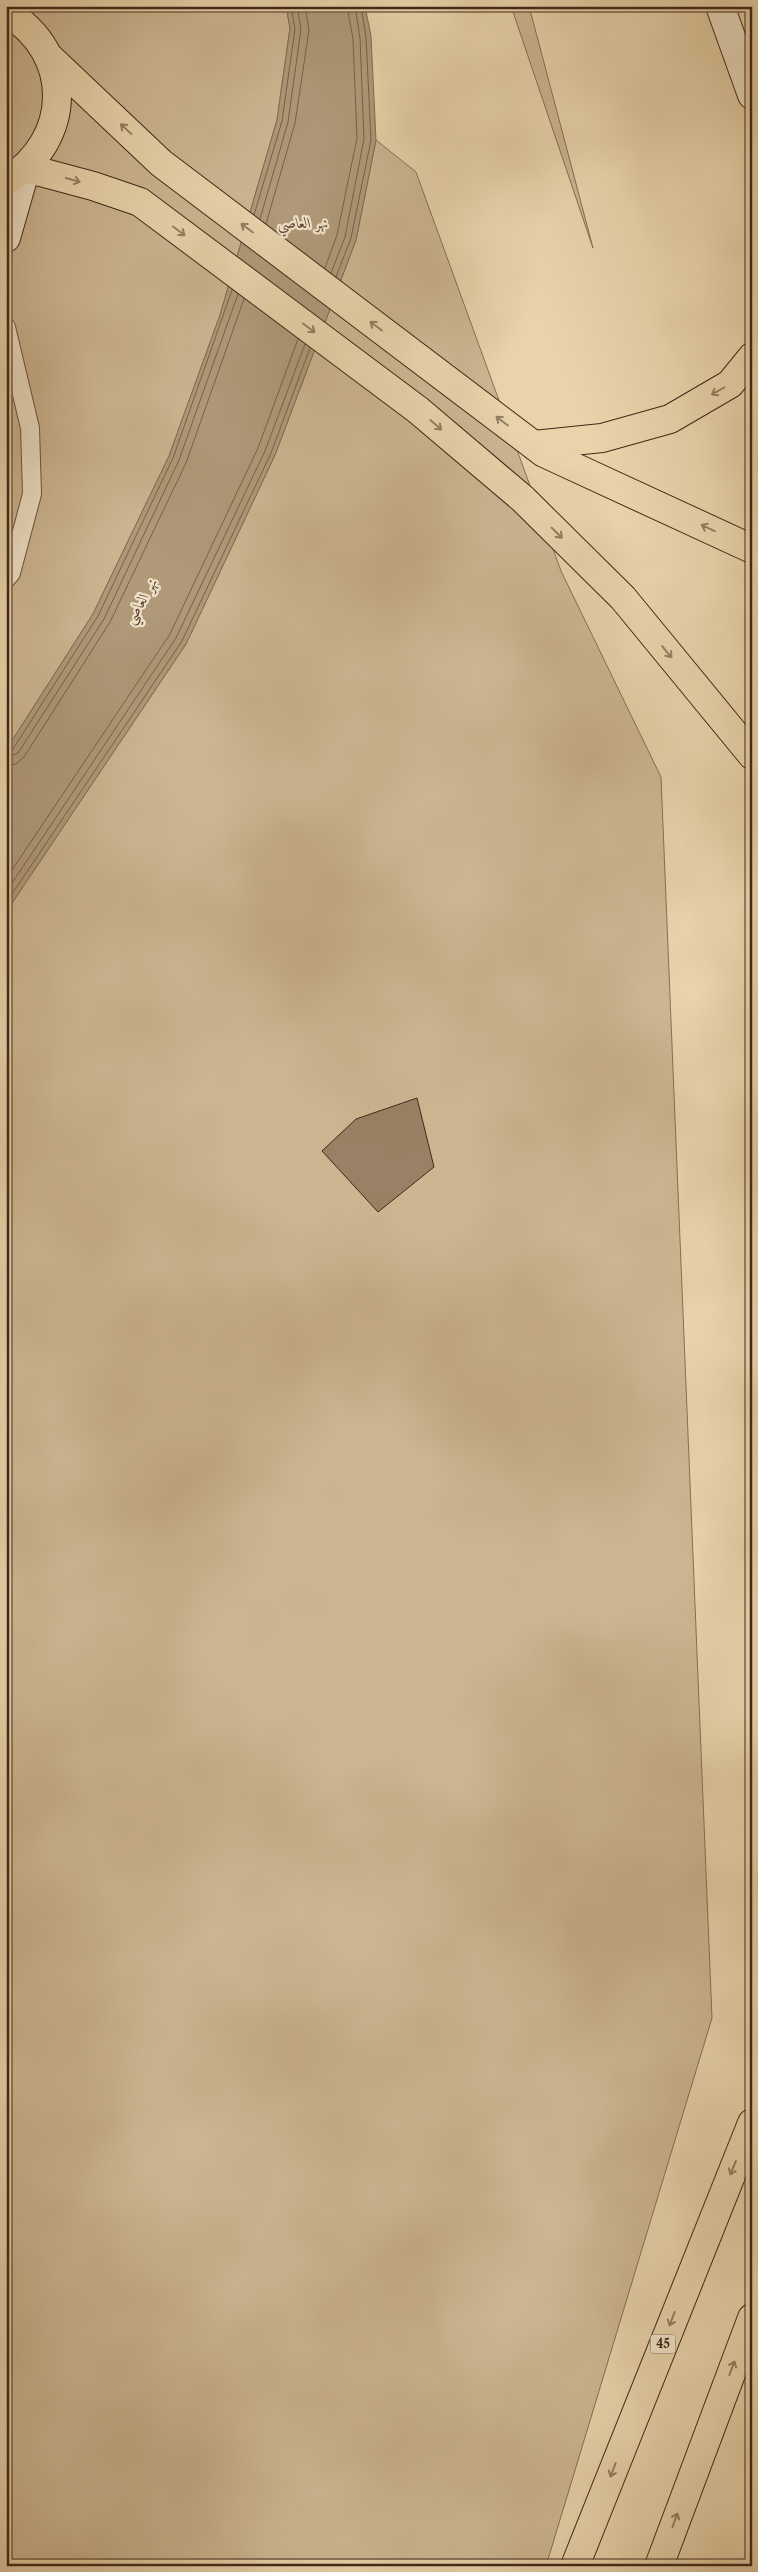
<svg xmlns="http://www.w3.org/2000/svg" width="758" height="2572" font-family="'Libre Caslon Text',Amiri,serif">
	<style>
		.green { fill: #ccb692; stroke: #866f55 }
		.water { fill: #af9979; stroke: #836c52 }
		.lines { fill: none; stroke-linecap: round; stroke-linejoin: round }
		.shore { stroke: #786048; stroke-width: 1 }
		.building { fill: #988164; stroke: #412818 }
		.service-casing { stroke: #6b533d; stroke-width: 20 }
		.secondary-casing { stroke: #412818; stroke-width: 30 }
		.primary-casing { stroke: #412818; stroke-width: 30 }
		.trunk-casing { stroke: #412818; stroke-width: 30 }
		.service { stroke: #f0e2c8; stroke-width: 18 }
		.secondary { stroke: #f0e2c8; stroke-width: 28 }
		.primary { stroke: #e8d3ab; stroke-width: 28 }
		.trunk { stroke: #e8d3ab; stroke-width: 28 }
		.oneway { stroke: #947e62 }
		.labels { text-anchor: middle; stroke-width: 4.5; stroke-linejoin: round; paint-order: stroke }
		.shield { fill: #f0e2c8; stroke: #76604d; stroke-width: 1 }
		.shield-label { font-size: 12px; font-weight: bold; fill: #412818 }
		.water-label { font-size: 15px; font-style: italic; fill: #5c4430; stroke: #f0e2c8 }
	</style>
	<rect width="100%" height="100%" fill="#e8d3ab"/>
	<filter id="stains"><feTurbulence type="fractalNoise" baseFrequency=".004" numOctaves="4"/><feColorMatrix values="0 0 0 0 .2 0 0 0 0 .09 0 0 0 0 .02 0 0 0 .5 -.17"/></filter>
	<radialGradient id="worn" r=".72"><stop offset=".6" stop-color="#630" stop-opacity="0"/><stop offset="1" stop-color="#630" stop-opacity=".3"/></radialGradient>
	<g class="green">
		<path d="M 6,6 L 286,6 L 290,28 L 277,120 L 220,315 L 169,456 L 93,614 L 6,750 Z"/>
		<path d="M 511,6 L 529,6 L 593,248 Z"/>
		<path d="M 376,140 L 416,172 L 561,571 L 661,777 L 712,2018 L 546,2566 L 6,2566 L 6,912 L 186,644 L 275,455 L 356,240 Z"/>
	</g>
	<path class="water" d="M 286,6 L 365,6 L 371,36 L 376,140 L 356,240 L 275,455 L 186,644 L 6,912 L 6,750 L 93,614 L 169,456 L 220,315 L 277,120 L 290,28 Z"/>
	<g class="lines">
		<g class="shore">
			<path d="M 254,215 L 282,121 L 295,29 L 291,6"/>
			<path d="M 260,219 L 288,122 L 301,29 L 297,6"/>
			<path d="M 266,224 L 295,123 L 309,30 L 305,6"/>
			<path d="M 325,268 L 337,235 L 357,138 L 353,39 L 347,6"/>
			<path d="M 331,273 L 345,237 L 364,139 L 360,38 L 355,6"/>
			<path d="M 336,277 L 351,238 L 371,140 L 366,37 L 361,6"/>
			<path d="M 6,752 L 13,749 L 98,616 L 173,458 L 232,290"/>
			<path d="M 6,758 L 18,753 L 104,619 L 179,460 L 238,294"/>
			<path d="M 6,766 L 16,764 L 24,757 L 110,622 L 186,463 L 244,299"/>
			<path d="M 6,879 L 170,634 L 258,448 L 298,339"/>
			<path d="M 6,892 L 176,638 L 265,451 L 305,344"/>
			<path d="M 6,903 L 182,641 L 271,453 L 310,348"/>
		</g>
	</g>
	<path class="building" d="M 417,1098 L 434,1167 L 378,1212 L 322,1151 L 356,1119 Z"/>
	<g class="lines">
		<defs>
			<path id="service" d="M 6,327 L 30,428 L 32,494 L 11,573 L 6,579"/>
			<g id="secondary">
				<path d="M 720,6 L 752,95"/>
				<path d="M 6,238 L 26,168"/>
			</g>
			<g id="primary">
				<path d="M 6,12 C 75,53 73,140 6,181"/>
				<path d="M 50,58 L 161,163 L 544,453 L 752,549"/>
				<path d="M 26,168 L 93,186 L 140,202 L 418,410 L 523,499 L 623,598 L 752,755"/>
				<path d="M 534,445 L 602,438 L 670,419 L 730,384 L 752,357"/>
			</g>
			<g id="trunk">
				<path d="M 575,2566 L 752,2123"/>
				<path d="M 659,2566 L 752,2318"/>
			</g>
		</defs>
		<use href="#service" class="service-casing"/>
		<use href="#secondary" class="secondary-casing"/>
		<use href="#primary" class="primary-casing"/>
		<use href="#trunk" class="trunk-casing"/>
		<use href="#service" class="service"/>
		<use href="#secondary" class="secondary"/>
		<use href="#primary" class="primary"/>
		<use href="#trunk" class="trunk"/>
	</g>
	<defs><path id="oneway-shaft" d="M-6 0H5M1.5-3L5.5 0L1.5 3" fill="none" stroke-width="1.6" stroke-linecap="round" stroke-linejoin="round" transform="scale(1.25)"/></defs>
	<g class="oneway">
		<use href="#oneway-shaft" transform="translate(126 129) rotate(-137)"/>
		<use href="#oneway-shaft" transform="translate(73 180) rotate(15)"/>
		<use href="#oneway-shaft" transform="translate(247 228) rotate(-143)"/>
		<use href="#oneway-shaft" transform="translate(179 231) rotate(37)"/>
		<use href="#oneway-shaft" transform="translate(376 326) rotate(-143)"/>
		<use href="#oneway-shaft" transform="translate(309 328) rotate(37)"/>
		<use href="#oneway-shaft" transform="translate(718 391) rotate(150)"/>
		<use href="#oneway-shaft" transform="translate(502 421) rotate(-143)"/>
		<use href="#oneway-shaft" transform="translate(436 425) rotate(41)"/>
		<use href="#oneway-shaft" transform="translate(708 528) rotate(-155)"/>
		<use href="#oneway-shaft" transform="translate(557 533) rotate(45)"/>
		<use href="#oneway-shaft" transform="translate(667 652) rotate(50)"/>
		<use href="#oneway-shaft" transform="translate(733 2168) rotate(113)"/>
		<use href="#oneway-shaft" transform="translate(672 2319) rotate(111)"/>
		<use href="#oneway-shaft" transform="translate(732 2368) rotate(-69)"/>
		<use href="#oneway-shaft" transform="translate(613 2470) rotate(111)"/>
		<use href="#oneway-shaft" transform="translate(675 2520) rotate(-70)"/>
	</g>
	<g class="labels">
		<rect class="shield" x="650.5" y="2334.5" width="25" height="19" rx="4"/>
		<g class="shield-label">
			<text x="663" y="2348">45</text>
		</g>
		<g class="water-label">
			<text x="303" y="228">نهر العاصي</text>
			<text transform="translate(141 601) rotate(-60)" y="5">نهر العاصي</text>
		</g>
	</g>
	<rect width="758" height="2572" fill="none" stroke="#e8d3ab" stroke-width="25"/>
	<rect x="8" y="8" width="743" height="2557" fill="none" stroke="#412818" stroke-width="2.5"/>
	<rect x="12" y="12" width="733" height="2547" fill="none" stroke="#412818"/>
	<rect width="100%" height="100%" filter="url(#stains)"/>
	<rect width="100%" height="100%" fill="url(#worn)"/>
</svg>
